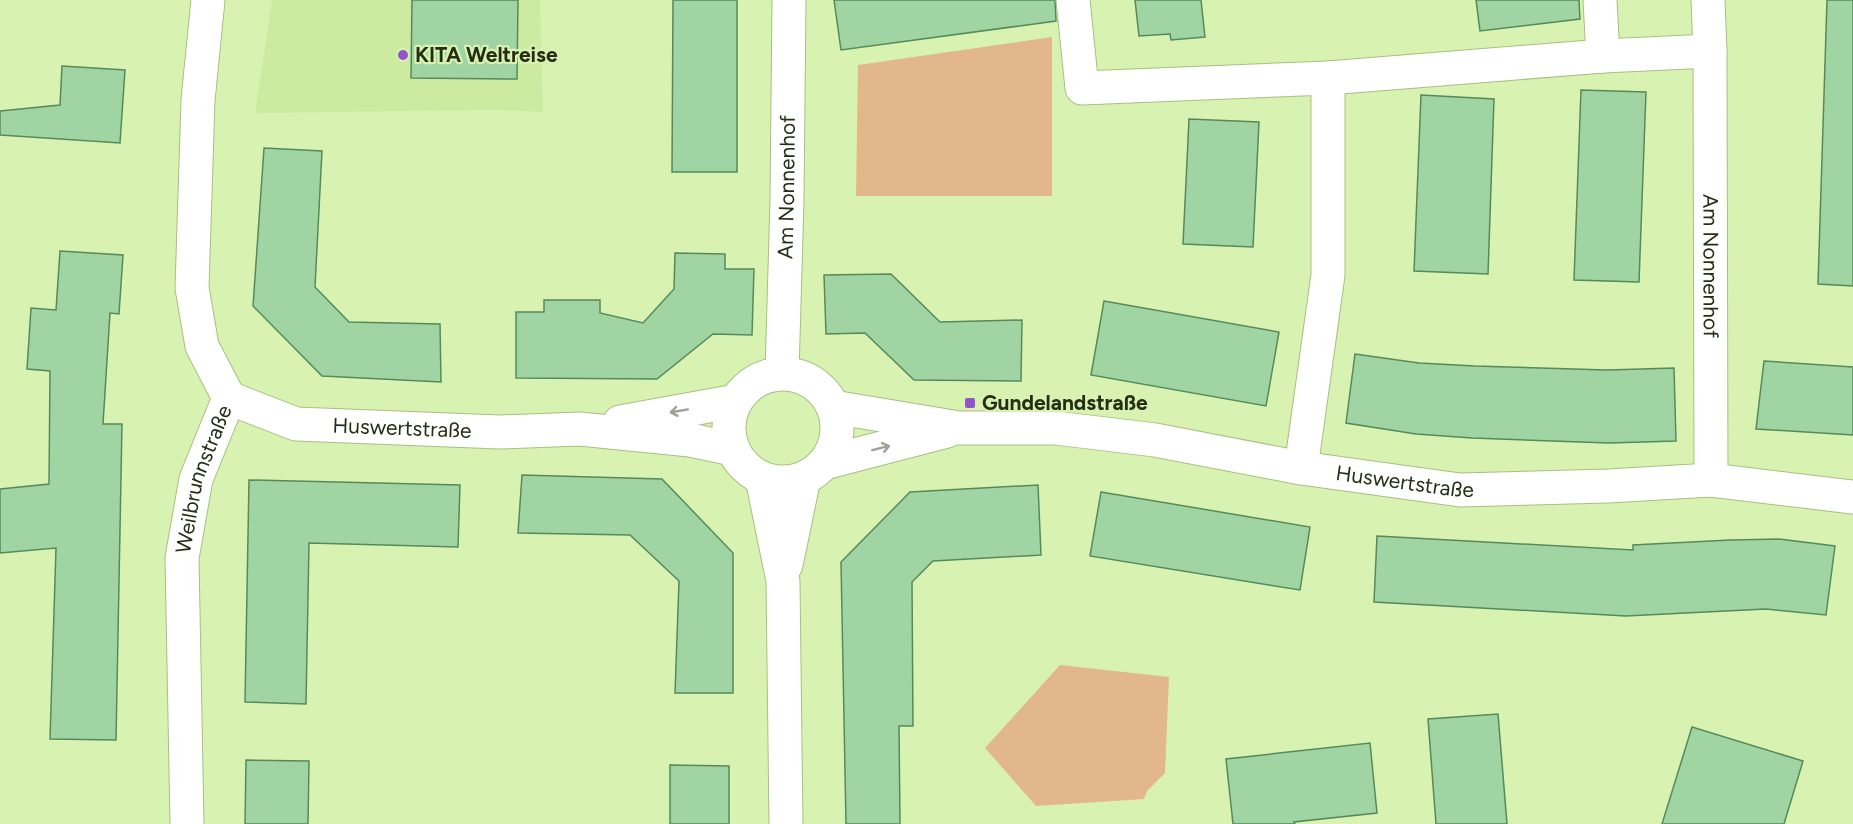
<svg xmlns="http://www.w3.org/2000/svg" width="1853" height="824" font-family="Figtree,sans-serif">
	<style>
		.built { fill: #cdeaa1 }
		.green { fill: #e3b78c }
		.building { fill: #a0d4a3; stroke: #568a5a; stroke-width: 1.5 }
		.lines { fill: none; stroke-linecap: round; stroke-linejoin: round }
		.street-casing { stroke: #a7c080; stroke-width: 35 }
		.street { stroke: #fff; stroke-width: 33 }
		.oneway { stroke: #9da196 }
		.poi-dot { fill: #9354ca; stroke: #d8f3b1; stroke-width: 2 }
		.labels { text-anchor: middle; stroke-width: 4.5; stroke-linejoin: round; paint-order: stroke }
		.poi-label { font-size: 21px; font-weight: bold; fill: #262f16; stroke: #d8f3b1; text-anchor: start }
		.street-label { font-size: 21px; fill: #262f16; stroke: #d8f3b1 }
	</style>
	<rect width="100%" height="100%" fill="#d8f3b1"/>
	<path class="built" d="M 272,0 L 540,0 L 543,112 L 496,110 L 255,113 Z"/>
	<g class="green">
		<path d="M 1052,37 L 1052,196 L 856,196 L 858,65 Z"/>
		<path d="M 1060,665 L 1169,677 L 1165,773 L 1147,791 L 1144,799 L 1036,806 L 985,748 Z"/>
	</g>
	<g class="building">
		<path d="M 412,0 L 518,0 L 517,79 L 411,78 Z"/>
		<path d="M 673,0 L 737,0 L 737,172 L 672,172 Z"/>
		<path d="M 834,0 L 1055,0 L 1056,21 L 841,50 Z"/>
		<path d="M 1135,0 L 1201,0 L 1205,37 L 1171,40 L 1170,34 L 1139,36 Z"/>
		<path d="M 1476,0 L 1579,0 L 1580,19 L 1480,31 Z"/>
		<path d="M 1827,0 L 1853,0 L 1853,286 L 1818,284 Z"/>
		<path d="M 62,66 L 125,70 L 120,143 L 0,135 L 0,111 L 60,105 Z"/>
		<path d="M 1581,90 L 1646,92 L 1639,282 L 1574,280 Z"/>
		<path d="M 1421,95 L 1494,99 L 1488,274 L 1414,271 Z"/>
		<path d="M 1189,119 L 1259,122 L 1253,247 L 1183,244 Z"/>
		<path d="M 264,148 L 322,151 L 315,287 L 349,322 L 440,324 L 441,382 L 322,376 L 253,306 Z"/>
		<path d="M 60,251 L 123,255 L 119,314 L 110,313 L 103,424 L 122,424 L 116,740 L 50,739 L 56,548 L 0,553 L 0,489 L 49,484 L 50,371 L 27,369 L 31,308 L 56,310 Z"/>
		<path d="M 675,253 L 725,254 L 725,269 L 754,269 L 752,335 L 713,334 L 657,379 L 516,378 L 516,312 L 544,312 L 544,300 L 600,300 L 600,313 L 643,323 L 674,289 Z"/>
		<path d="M 891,274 L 940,322 L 1022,320 L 1021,381 L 914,380 L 865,333 L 826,334 L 824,275 Z"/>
		<path d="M 1104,301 L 1279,332 L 1266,406 L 1091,375 Z"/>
		<path d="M 1355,354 L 1419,363 L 1475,366 L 1607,370 L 1674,368 L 1676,441 L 1609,443 L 1472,438 L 1416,434 L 1346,423 Z"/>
		<path d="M 1764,361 L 1853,367 L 1853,435 L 1756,429 Z"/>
		<path d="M 522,475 L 662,479 L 733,553 L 733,693 L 675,693 L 679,581 L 630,535 L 518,533 Z"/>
		<path d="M 249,480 L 460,485 L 458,547 L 309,543 L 306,704 L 245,702 Z"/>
		<path d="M 1038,485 L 1041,555 L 933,561 L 912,582 L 913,726 L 899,726 L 900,824 L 846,824 L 841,562 L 910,492 Z"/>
		<path d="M 1101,492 L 1310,527 L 1300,590 L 1090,556 Z"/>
		<path d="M 1377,536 L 1633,550 L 1633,545 L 1730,540 L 1779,539 L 1835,546 L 1826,615 L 1766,609 L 1626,616 L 1374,602 Z"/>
		<path d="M 1498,714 L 1507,824 L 1436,824 L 1428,719 Z"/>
		<path d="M 1692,727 L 1803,761 L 1784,824 L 1662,824 Z"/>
		<path d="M 1370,743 L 1377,813 L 1294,822 L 1295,824 L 1233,824 L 1226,759 Z"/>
		<path d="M 246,760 L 309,761 L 308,824 L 245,824 Z"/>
		<path d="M 670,765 L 729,766 L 729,824 L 670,824 Z"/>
	</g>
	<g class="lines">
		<defs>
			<g id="street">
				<path d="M 208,0 L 198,100 L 192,288 L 202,346 L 229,398"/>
				<path d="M 1073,0 L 1082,88 L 1328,78 L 1603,56 L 1710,51"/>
				<path d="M 1600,0 L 1603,56"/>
				<path id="s1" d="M 1708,0 L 1710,51 L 1711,480"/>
				<path id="s2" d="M 782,373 L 787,200 L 789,0"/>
				<circle cx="783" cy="428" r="54"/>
				<path id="s3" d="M 229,398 L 296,424 L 500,432 L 580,429 L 690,440 L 733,449"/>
				<path id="s4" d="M 833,407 L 959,428 L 1056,428 L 1155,440 L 1301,468 L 1460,490 L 1608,486 L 1711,480 L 1853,497"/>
				<path d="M 620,422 L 736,401"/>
				<path d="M 824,463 L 947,431"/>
				<path d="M 1301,468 L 1328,275 L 1328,78"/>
				<path d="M 762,478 L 783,581 L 786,824"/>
				<path d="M 786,565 L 804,478"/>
				<path id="s5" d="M 187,824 L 182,558 L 196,479 L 229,398"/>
			</g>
		</defs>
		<use href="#street" class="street-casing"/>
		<use href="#street" class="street"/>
	</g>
	<defs><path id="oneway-shaft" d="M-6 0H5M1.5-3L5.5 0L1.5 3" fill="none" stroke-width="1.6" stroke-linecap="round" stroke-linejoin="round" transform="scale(1.5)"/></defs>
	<g class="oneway">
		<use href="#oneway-shaft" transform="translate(679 411) rotate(170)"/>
		<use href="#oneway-shaft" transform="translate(881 448) rotate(-14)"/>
	</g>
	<g class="poi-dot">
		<circle cx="403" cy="55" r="6"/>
		<rect x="964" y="397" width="12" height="12" rx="3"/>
	</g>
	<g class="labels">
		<g class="poi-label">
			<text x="415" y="62">KITA Weltreise</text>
			<text x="982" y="410">Gundelandstraße</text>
		</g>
		<g class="street-label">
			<text dy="7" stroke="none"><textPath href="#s2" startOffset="186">Am Nonnenhof</textPath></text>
			<text dy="7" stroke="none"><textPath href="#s1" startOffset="266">Am Nonnenhof</textPath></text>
			<text dy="7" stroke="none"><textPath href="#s3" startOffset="178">Huswertstraße</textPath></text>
			<text dy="7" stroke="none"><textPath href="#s5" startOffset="348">Weilbrunnstraße</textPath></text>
			<text dy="7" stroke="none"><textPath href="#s4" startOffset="578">Huswertstraße</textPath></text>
		</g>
	</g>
</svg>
